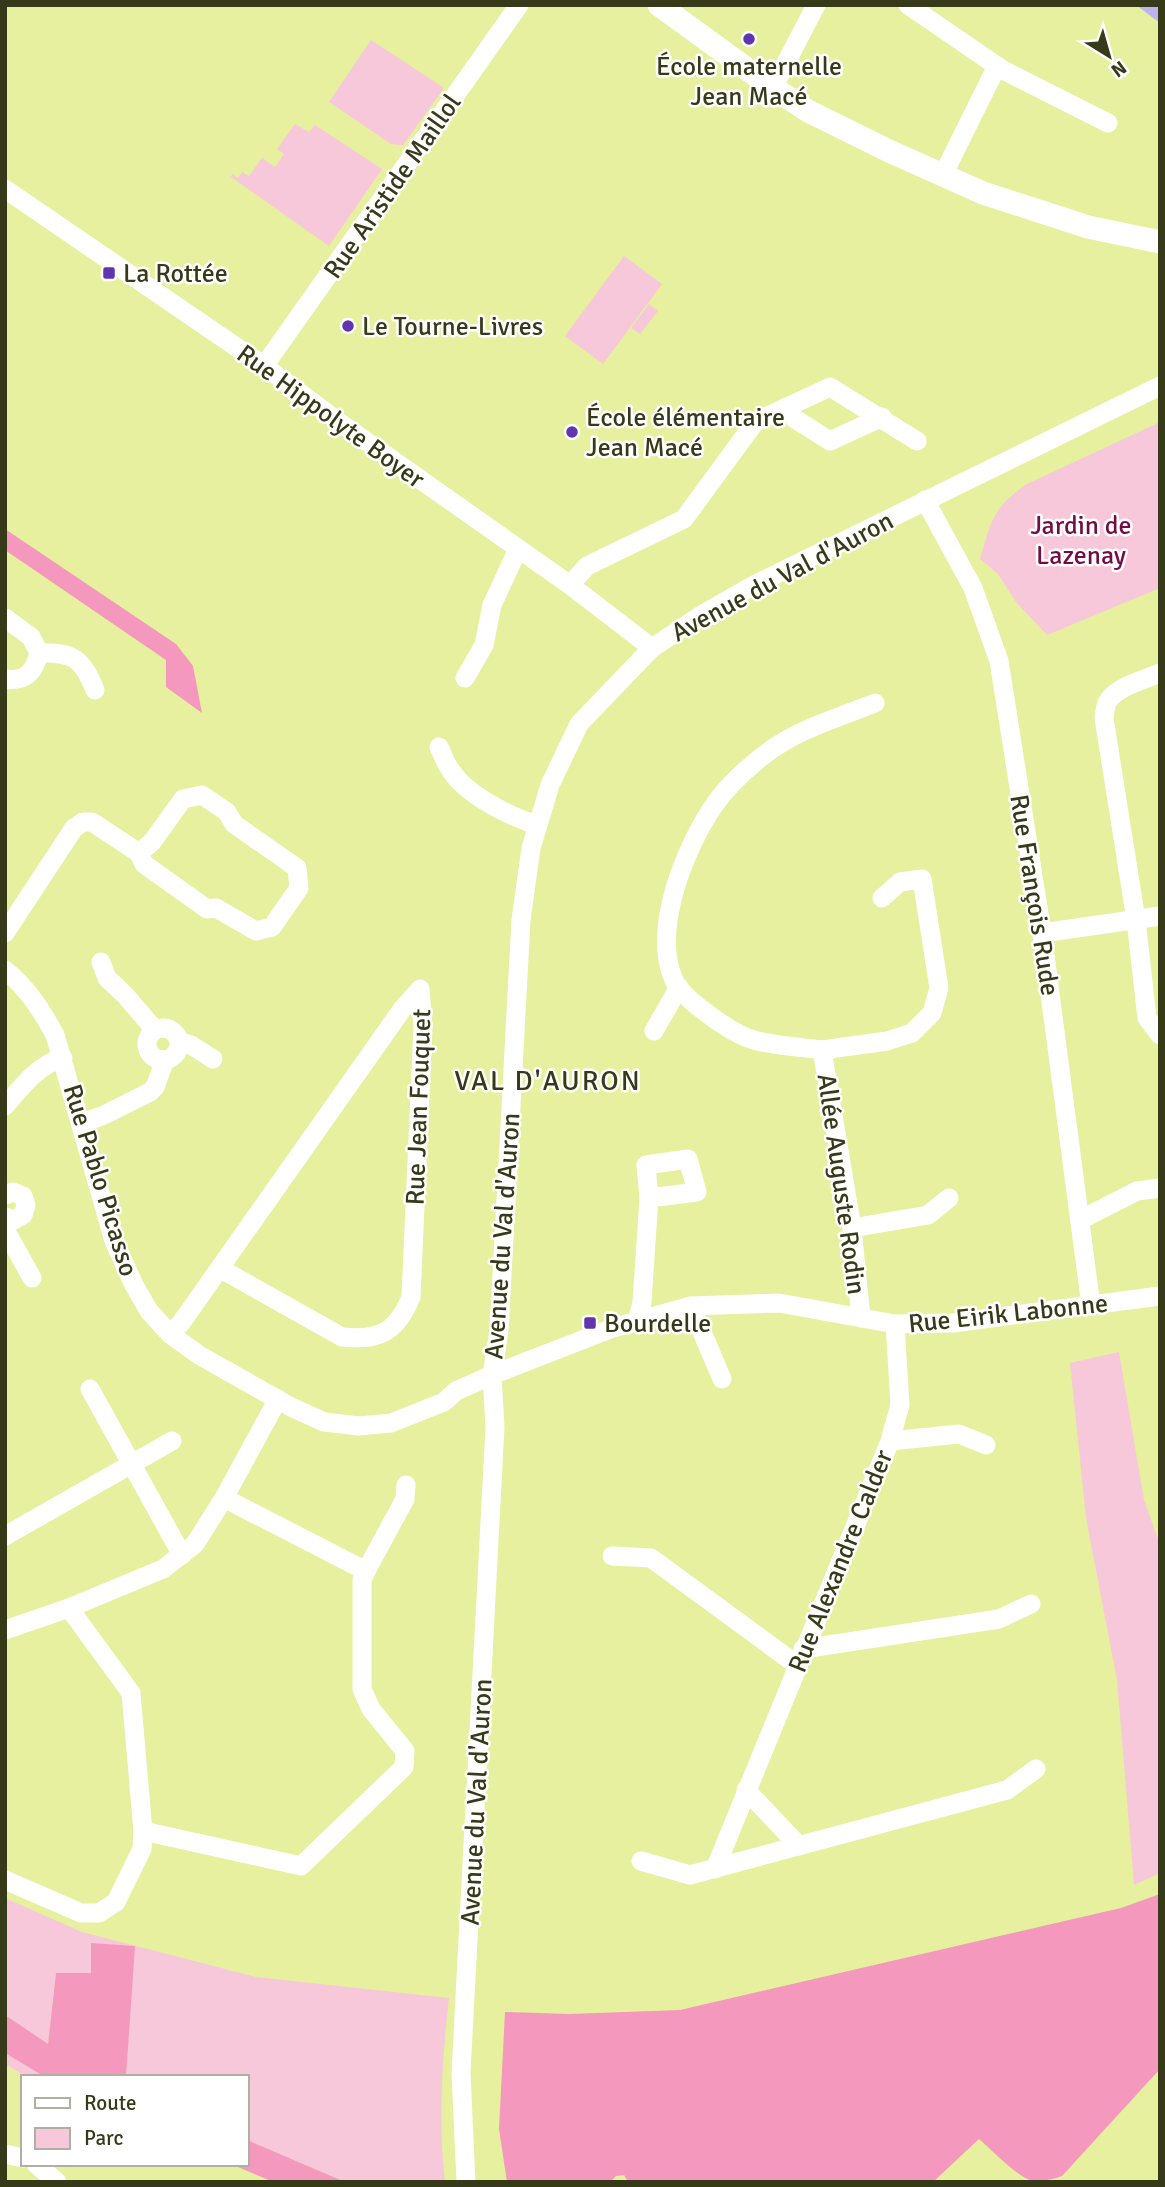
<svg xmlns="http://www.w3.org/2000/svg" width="1165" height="2187" font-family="Signika,sans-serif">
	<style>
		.green { fill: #f7c8d9 }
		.forest { fill: #f498bd }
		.water { fill: #bfb2f0 }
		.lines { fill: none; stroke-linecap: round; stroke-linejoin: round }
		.minor { stroke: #fff; stroke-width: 19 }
		.tertiary { stroke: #fff; stroke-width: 23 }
		.poi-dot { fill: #6035ad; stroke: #fff; stroke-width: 2.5 }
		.labels { text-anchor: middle; stroke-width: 5; stroke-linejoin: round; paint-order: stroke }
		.poi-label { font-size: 26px; fill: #363a18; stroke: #fff; text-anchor: start }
		.street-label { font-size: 26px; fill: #363a18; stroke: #fff }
		.park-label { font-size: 26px; fill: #730c44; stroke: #fff }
		.neighbourhood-label { font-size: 28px; letter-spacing: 2px; fill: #363a18; stroke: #fff }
	</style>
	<rect width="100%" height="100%" fill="#e6f09e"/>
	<g class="green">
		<path d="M 371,40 L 444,88 L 403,145 L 391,144 L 329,102 Z"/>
		<path d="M 295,124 L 309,132 L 315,125 L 382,169 L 329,246 L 231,177 L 232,174 L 238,178 L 242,172 L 249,176 L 262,158 L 275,167 L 284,154 L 277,149 Z"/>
		<path d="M 624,256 L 662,284 L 603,364 L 565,336 Z"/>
		<path d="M 649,304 L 658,311 L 640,334 L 631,328 Z"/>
		<path d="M 1160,422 L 1160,588 L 1047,635 L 1016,602 L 998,574 L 980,559 C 991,521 993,507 1027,484 Z"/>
		<path d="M 1119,1352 L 1144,1500 L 1160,1545 L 1160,1873 L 1134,1885 L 1117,1680 L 1086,1518 L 1070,1363 Z"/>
		<path d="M 5,1898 L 82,1932 L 256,1977 L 449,1998 C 442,2060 438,2120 445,2182 L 345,2182 L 247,2140 L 247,2077 L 126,2077 L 134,1946 L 91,1944 L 91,1973 L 56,1973 L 48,2045 L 5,2015 Z"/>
		<path d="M 5,2053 L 42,2075 L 42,2077 L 27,2077 L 5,2064 Z"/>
	</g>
	<g class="forest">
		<path d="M 5,529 L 176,644 L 193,666 L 202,713 L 166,687 L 166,660 L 5,550 Z"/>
		<path d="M 1160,1894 L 1160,2069 L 1062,2176 C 1053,2179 1043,2182 1033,2181 C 1017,2177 992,2150 979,2139 L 933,2182 L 628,2182 L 624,2175 L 616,2176 L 610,2182 L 507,2182 L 499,2129 L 505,2012 L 569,2014 L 680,2010 L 1121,1908 Z"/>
		<path d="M 91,1943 L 135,1946 L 126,2077 L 45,2077 L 5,2053 L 5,2015 L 48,2044 L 56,1973 L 91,1973 Z"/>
		<path d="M 247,2140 L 345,2182 L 273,2182 L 231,2164 L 247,2164 Z"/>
	</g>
	<path class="water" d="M 1136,5 L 1160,5 L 1160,23 Z"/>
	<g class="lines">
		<g class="minor">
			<path d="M 908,5 L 1003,70 L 1108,123"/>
			<path d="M 773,88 L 816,5"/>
			<path d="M 943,175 L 997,66"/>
			<path d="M 5,189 L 264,366 L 343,425 L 570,585 L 652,648"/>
			<path d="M 264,366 L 519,5"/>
			<path d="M 786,407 L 795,419 L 830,441 L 882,417"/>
			<path d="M 925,500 L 973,588 L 999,661 L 1042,933 L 1091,1306"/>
			<path d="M 570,585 L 587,566 L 684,519 L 755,422 L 830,387 L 917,441"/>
			<path d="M 5,618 L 31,637 L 39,653 C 34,672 26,682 5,679"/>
			<path d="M 39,653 C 73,652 82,658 95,690"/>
			<path d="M 1160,673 C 1144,680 1118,686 1108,701 C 1105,705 1105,713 1104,718 L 1136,920 L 1147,1018 L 1160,1035"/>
			<path d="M 465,678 L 484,645 L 492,605 L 518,549"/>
			<path d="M 439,747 C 443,755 446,765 452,772 C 467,795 512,818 538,825"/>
			<path d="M 5,933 L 74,828 L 83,822 L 92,822 L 139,853 L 144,864 L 207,909 L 216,908 L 256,931 L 272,927 L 299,888 L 297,868 L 234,824 L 227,812 L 202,795 L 183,799 L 152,842 L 139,853"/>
			<path d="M 1042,933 L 1160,916"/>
			<path d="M 101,962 L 107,978 L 125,995 L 155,1030"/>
			<path d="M 5,970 C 27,987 42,1011 55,1035 L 114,1241 L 134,1285 L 149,1311 L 170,1334 L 199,1355 L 291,1407 L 324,1422 L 359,1426 L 391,1423 L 444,1402 L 456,1391 L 492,1375 L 613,1328 L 691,1306 L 779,1303 L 895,1324 L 953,1323 L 1160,1296"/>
			<circle cx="163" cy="1044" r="16"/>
			<path d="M 654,1031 L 679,987"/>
			<path d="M 179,1041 L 191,1045 L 213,1059"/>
			<path d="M 822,1050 L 887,1041 L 912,1033 L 932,1013 L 939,988 L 922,879 L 900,882 L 882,898"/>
			<path d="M 5,1106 C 22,1087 37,1065 63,1058"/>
			<path d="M 81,1123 L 102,1116 L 150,1092 L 155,1087 L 165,1060"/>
			<path d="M 5,1195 L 13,1192 L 23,1196 L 26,1205 L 23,1215 L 14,1220 L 5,1217"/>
			<path d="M 1080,1220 L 1137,1191 L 1160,1188"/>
			<path d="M 5,1221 L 7,1233 L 32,1278"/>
			<path d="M 852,1228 L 928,1215 L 949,1198"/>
			<path d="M 691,1306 L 722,1379"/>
			<path d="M 861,1318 L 852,1228 L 822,1050 C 800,1047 776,1046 754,1040 C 734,1035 682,999 674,980 C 651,930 686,845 715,804 C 728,785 746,769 764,755 C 796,730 837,718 875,703"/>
			<path d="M 638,1319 L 642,1302 L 649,1198 L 697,1192 L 688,1159 L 646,1165 L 649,1198"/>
			<path d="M 170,1334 L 181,1323 L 403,1008 L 420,989 L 423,1026 L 411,1297 C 397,1332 379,1341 342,1337 L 221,1269"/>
			<path d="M 90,1389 L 182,1555"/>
			<path d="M 890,1441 L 959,1434 L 986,1445"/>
			<path d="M 5,1536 L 172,1441"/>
			<path d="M 612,1556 L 651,1558 L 797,1665"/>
			<path d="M 366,1571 L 405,1499 L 406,1485"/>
			<path d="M 69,1608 L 131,1693 L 143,1831"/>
			<path d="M 5,1630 L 69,1608 L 163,1569 L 195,1544 L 224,1498 L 278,1399"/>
			<path d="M 803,1649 L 999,1619 L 1031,1604"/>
			<path d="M 746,1790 L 799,1846"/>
			<path d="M 641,1861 L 690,1875 L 1007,1790 L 1036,1769"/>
			<path d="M 715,1869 L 890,1441 L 900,1405 L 895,1324"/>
			<path d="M 5,1880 L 81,1913 L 99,1913 L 116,1902 L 142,1849 L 143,1831 L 301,1866 L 404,1767 L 405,1751 L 371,1709 L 362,1689 L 362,1580 L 366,1571 L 224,1498"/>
			<path d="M 5,2154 L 23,2158"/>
			<path d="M 36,2164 L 57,2182"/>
			<path d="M 466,2182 L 461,2073 L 495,1427 L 492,1375 L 499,1331 L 521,920 L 531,848 L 550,785 L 579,724 L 652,648 L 703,614 L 754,585 L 1160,386"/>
		</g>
		<path class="tertiary" d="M 659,5 L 762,80 L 808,111 L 889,151 L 983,193 L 1088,227 L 1160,242"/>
	</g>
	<g class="poi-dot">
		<circle cx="749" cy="39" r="7"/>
		<rect x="102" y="266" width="14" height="14" rx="3.5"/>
		<circle cx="348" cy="326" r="7"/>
		<circle cx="572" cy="432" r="7"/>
		<rect x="583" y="1316" width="14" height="14" rx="3.5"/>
	</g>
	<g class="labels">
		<g class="poi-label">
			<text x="749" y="75" text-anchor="middle">École maternelle<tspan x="749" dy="30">Jean Macé</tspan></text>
			<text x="123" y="282">La Rottée</text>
			<text x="362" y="335">Le Tourne-Livres</text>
			<text x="586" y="426">École élémentaire<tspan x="586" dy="30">Jean Macé</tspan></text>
			<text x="604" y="1332">Bourdelle</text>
		</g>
		<g class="street-label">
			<text transform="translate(392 186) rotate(-55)" y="9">Rue Aristide Maillol</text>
			<text transform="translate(331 416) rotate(36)" y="9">Rue Hippolyte Boyer</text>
			<text transform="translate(782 576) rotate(-28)" y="9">Avenue du Val d'Auron</text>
			<text transform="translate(1035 895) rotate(81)" y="9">Rue François Rude</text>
			<text transform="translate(418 1107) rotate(-88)" y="9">Rue Jean Fouquet</text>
			<text transform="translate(101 1180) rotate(73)" y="9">Rue Pablo Picasso</text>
			<text transform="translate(842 1184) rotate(82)" y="9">Allée Auguste Rodin</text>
			<text transform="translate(502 1236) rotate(-86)" y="9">Avenue du Val d'Auron</text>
			<text transform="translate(1008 1313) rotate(-6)" y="9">Rue Eirik Labonne</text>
			<text transform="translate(840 1561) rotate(-68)" y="9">Rue Alexandre Calder</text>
			<text transform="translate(476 1802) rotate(-87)" y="9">Avenue du Val d'Auron</text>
		</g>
		<g class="park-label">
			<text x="1081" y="534">Jardin de<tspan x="1081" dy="30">Lazenay</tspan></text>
		</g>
		<g class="neighbourhood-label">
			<text x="548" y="1090">VAL D'AURON</text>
		</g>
	</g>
	<rect width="1165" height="2187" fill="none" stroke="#363a18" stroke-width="14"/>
	<rect x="21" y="2075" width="228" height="91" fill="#ffffff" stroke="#afb0a3" stroke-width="2"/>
	<rect x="35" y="2098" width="35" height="10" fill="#ffffff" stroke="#afb0a3" stroke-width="2"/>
	<text x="84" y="2110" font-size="21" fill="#363a18">Route</text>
	<rect x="35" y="2128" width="35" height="21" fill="#f7c8d9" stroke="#afb0a3" stroke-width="2"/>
	<text x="84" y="2145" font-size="21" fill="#363a18">Parc</text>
	<g transform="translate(1109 56) rotate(143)" stroke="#ffffff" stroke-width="5" paint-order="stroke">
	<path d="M0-5L12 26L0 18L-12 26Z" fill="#363a18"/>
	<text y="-10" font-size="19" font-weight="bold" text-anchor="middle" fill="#363a18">N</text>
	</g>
</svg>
